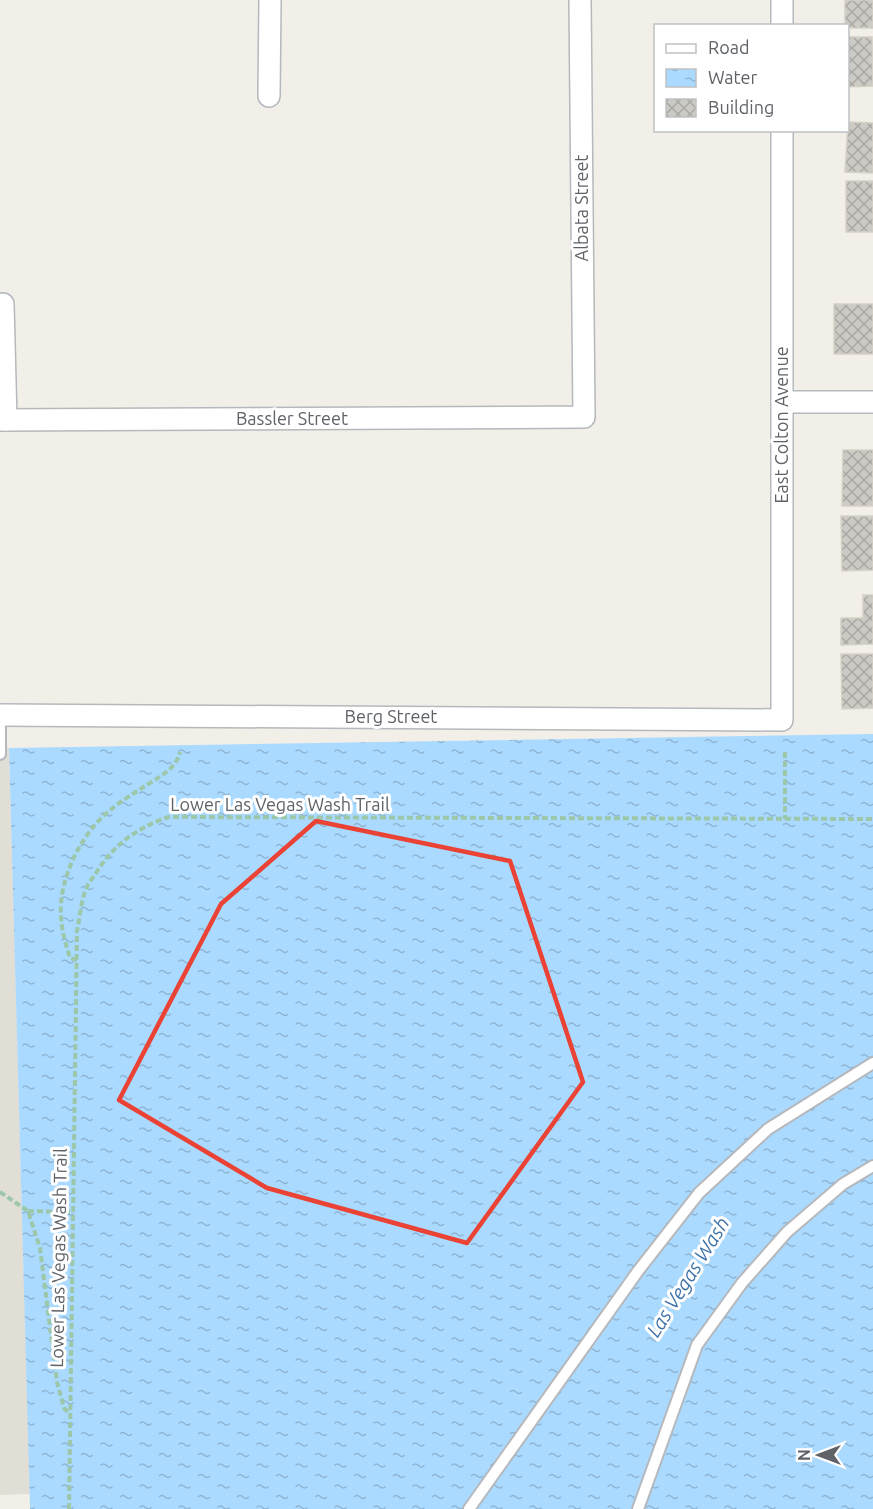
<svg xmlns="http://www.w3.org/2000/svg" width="873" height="1509" font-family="Ubuntu,sans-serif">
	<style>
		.education { fill: #e1ded6 }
		.water { fill: url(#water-ripples) }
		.building { fill: url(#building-cross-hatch); stroke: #d6d1c6; stroke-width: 1.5 }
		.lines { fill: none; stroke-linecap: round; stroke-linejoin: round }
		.lane-casing { stroke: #b5b8bc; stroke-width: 14 }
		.street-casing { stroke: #b5b8bc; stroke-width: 24 }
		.path { stroke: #9cc7a9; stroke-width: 4; stroke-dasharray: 6 3; stroke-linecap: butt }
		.lane { stroke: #fff; stroke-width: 10 }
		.street { stroke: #fff; stroke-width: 21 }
		.marked { fill: none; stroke: #ea4335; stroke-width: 4.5; stroke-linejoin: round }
		.labels { text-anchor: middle; stroke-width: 6; stroke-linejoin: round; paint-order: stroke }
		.street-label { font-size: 18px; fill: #5f6368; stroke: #fff }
		.water-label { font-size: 20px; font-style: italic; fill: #4174aa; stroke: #fff }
	</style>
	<defs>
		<pattern id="water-ripples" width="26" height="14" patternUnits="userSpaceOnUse" patternTransform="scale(1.5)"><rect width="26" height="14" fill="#aadaff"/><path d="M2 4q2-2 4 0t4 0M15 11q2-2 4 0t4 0" fill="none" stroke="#8eb4d2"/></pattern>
		<pattern id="building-cross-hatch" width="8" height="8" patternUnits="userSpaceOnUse" patternTransform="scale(1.5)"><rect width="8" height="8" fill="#cccac5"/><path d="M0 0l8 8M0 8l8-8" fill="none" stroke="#a9a8a4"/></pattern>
	</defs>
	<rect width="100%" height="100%" fill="#f1efe8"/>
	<path class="education" d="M 9,748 L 30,1494 L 0,1495 L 0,749 Z"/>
	<path class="water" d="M 873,734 L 873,1509 L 30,1509 L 9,748 Z"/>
	<g class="building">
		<path d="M 845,0 L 873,0 L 873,28 L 848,28 L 848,26 L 845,26 Z"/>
		<path d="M 848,37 L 872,37 L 873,86 L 848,87 Z"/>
		<path d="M 848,122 L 873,123 L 873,173 L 845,172 Z"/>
		<rect x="846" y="181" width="27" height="51"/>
		<rect x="834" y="304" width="39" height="50"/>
		<path d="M 843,450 L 873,450 L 873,506 L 842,506 Z"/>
		<path d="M 841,516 L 873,516 L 873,570 L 842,571 Z"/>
		<path d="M 863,595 L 873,595 L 873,644 L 841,645 L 841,618 L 863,618 Z"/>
		<path d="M 841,654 L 873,654 L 873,708 L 842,709 Z"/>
	</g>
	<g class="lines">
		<defs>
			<g id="lane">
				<path d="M 0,754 L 0,715"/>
				<path d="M 469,1509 L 638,1271 L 699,1193 L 768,1129 L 873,1063"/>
				<path d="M 638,1509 L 697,1345 L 742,1283 L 787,1232 L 843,1184 L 873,1166"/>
			</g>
			<g id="street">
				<path d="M 782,0 L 782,26"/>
				<path d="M 269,96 L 270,0"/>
				<path d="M 3,304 L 6,420"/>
				<path d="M 782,402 L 873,402"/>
				<path d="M 0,420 L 584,417 L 580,0"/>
				<path d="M 0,715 L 782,720 L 782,130"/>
			</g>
		</defs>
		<use href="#lane" class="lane-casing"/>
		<use href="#street" class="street-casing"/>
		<g class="path">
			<path d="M 785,752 L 785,819"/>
			<path d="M 77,960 L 70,958 C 66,945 62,932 61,918 C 58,881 80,835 108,812 C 118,803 131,795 142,788 C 157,778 176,770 180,752"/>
			<path d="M 0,1192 L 28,1211 L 40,1248 L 57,1382 L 64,1408 L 69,1413"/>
			<path d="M 28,1211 L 73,1212"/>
			<path d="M 69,1509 L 77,931 C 80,917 81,901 86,889 C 88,883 93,878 96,873 C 113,845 138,827 169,817 L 873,819"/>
		</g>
		<use href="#lane" class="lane"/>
		<use href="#street" class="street"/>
	</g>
	<path class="marked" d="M 316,821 L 510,861 L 583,1082 L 467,1243 L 267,1188 L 119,1100 L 221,904 Z"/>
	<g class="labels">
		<g class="street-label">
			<text transform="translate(582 208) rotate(-90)" y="6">Albata Street</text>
			<text x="292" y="425">Bassler Street</text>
			<text transform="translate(782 425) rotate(-90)" y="6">East Colton Avenue</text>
			<text x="391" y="723">Berg Street</text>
			<text x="280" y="811">Lower Las Vegas Wash Trail</text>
			<text transform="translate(59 1258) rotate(-89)" y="6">Lower Las Vegas Wash Trail</text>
		</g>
		<g class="water-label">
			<text transform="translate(688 1277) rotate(-58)" y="7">Las Vegas Wash</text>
		</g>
	</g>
	<rect x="654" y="24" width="195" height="108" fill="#ffffff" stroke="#bfc1c3" stroke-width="1.5"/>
	<rect x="666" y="44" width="30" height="9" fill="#ffffff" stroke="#bfc1c3" stroke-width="1.5"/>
	<text x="708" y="54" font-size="18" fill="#5f6368">Road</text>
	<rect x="666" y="69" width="30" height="18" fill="url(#water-ripples)" stroke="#bfc1c3" stroke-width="1.5"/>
	<text x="708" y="84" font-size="18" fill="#5f6368">Water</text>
	<rect x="666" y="99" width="30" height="18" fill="url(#building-cross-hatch)" stroke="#bfc1c3" stroke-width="1.5"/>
	<text x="708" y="114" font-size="18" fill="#5f6368">Building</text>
	<g transform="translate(819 1455) rotate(270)" stroke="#ffffff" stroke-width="4.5" paint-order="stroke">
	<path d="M0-4.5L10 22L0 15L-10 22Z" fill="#5f6368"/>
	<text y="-9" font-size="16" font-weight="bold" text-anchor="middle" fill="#5f6368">N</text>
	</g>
</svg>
